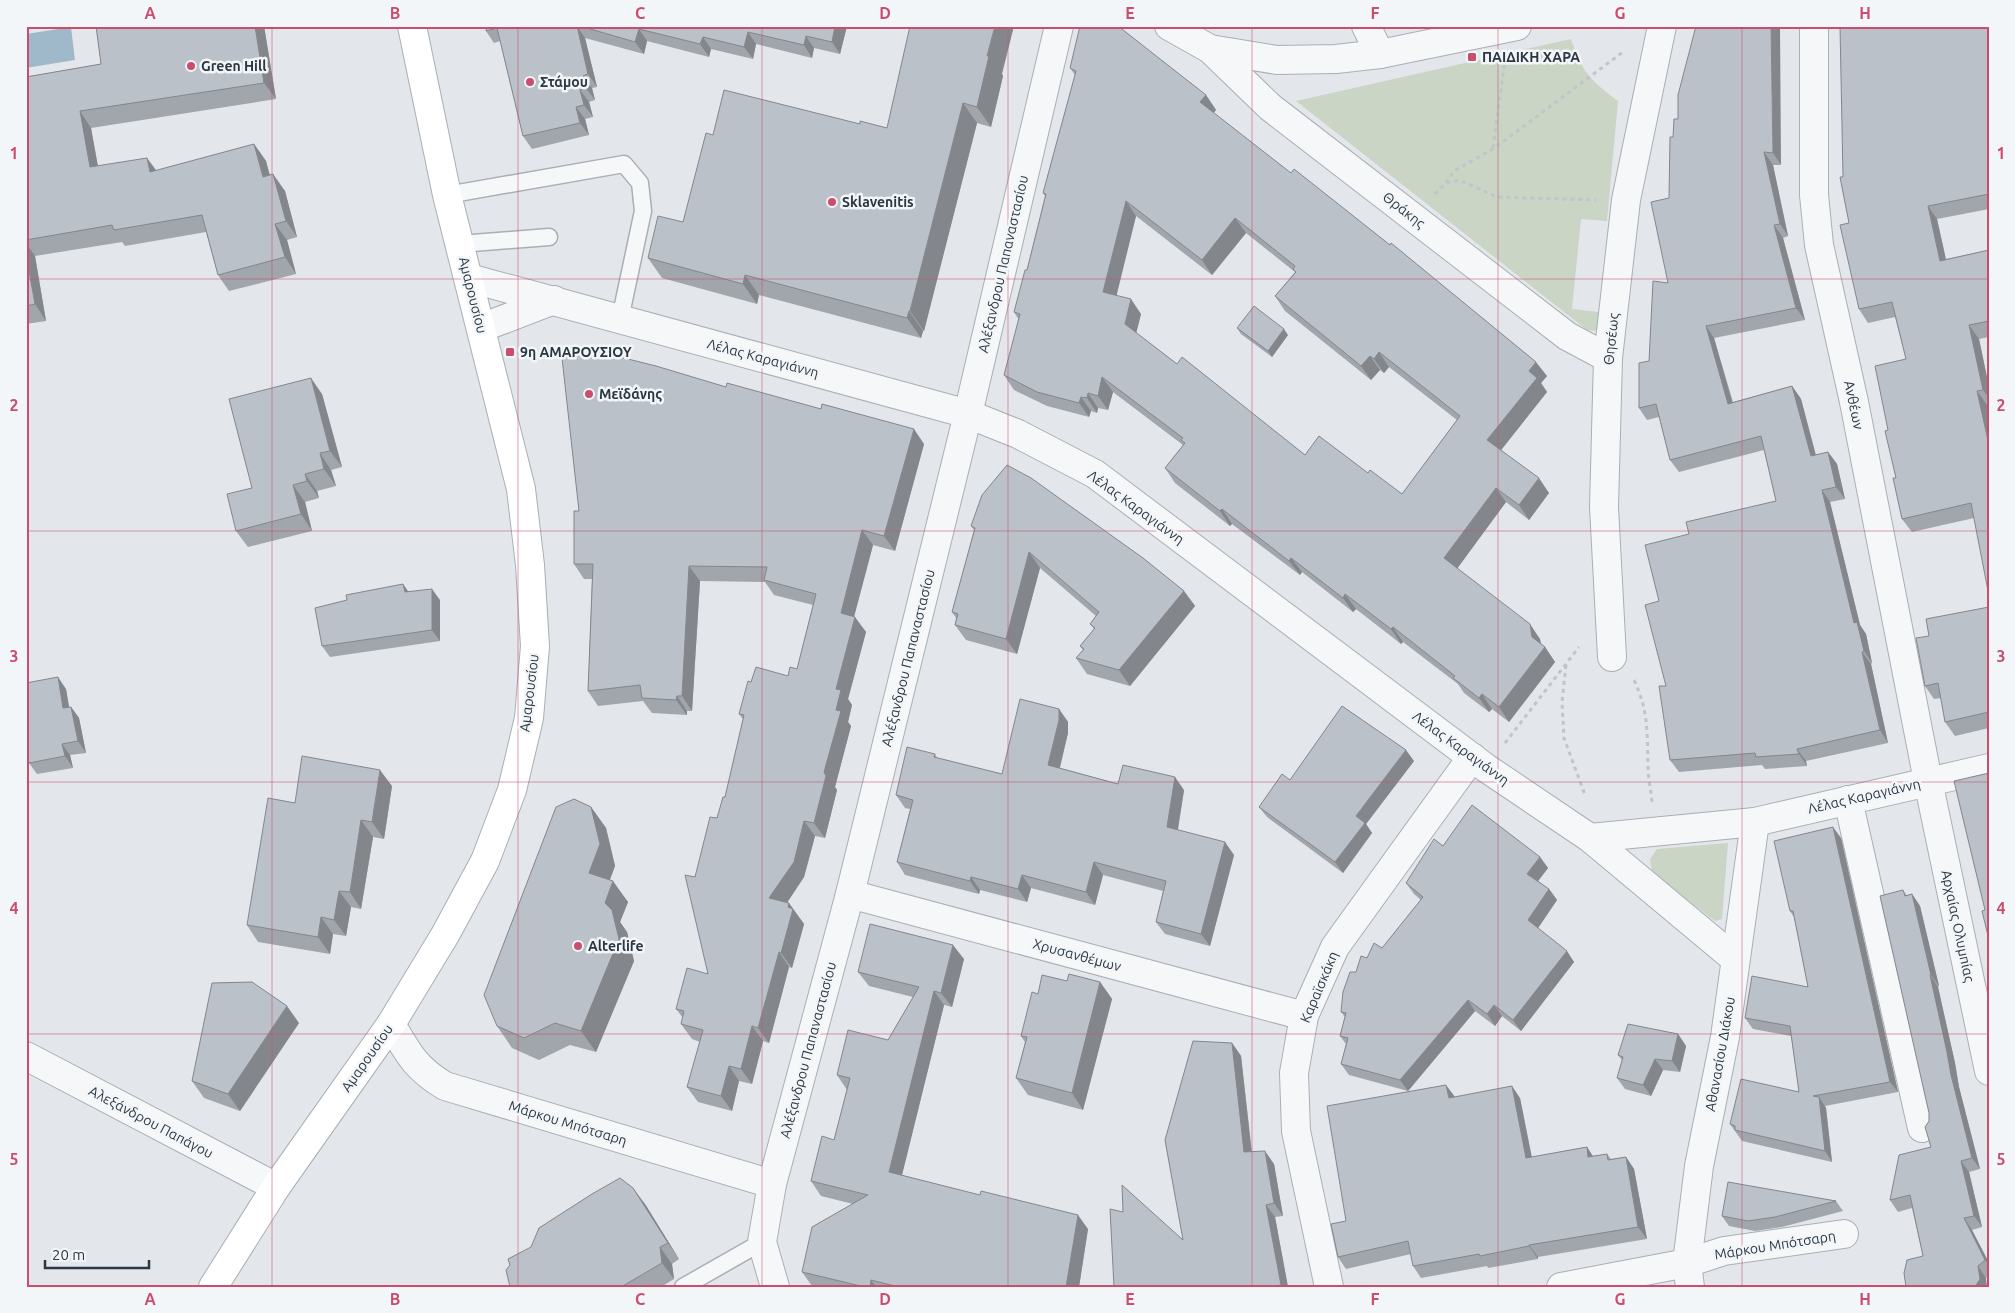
<svg xmlns="http://www.w3.org/2000/svg" width="2015" height="1313" font-family="Ubuntu,sans-serif">
	<style>
		.green { fill: #cad5c5 }
		.water { fill: #a0b9ca }
		.lines { fill: none; stroke-linecap: round; stroke-linejoin: round }
		.service-casing { stroke: #a8afb5; stroke-width: 19 }
		.minor-casing { stroke: #a8afb5; stroke-width: 30 }
		.secondary-casing { stroke: #a8afb5; stroke-width: 30 }
		.path { stroke: #c1c5ca; stroke-width: 3; stroke-dasharray: 4 4; stroke-linecap: butt }
		.service { stroke: #f6f7f9; stroke-width: 16 }
		.minor { stroke: #f6f7f9; stroke-width: 28 }
		.secondary { stroke: #fff; stroke-width: 28 }
		.wall { fill: #a1a6ac; fill-rule: evenodd }
		.shaded-wall { fill: #83878c }
		.building { fill: #bbc1c8; stroke: #83878c; fill-rule: evenodd }
		.grid { fill: none; stroke: #cb4d6e; stroke-width: 1; stroke-opacity: 0.55 }
		.poi-dot { fill: #cb4d6e; stroke: #f3f6f8; stroke-width: 2 }
		.labels { text-anchor: middle; stroke-width: 5; stroke-linejoin: round; paint-order: stroke }
		.poi-label { font-size: 14px; font-weight: bold; fill: #2b3743; stroke: #f3f6f8; text-anchor: start }
		.street-label { font-size: 14px; fill: #2b3743; stroke: #f3f6f8 }
		.neatline { fill: none; stroke: #cb4d6e; stroke-width: 2 }
		.grid-label { font-size: 16px; text-anchor: middle; font-weight: bold; fill: #cb4d6e }
	</style>
	<rect width="100%" height="100%" fill="#e3e7eb"/>
	<g class="green">
		<path d="M 1571,39 C 1582,72 1590,80 1618,101 L 1607,221 L 1581,219 L 1572,309 L 1599,312 L 1597,331 L 1587,330 L 1296,101 Z"/>
		<path d="M 1728,843 L 1722,919 L 1715,921 L 1652,873 L 1650,859 L 1657,849 Z"/>
	</g>
	<path class="water" d="M 71,27 L 75,60 L 26,68 L 26,34 Z"/>
	<g class="lines">
		<defs>
			<g id="service">
				<path d="M 447,195 L 624,164 L 640,183 L 643,211 L 620,319"/>
				<path d="M 460,244 L 549,237"/>
				<path d="M 683,1287 L 762,1242"/>
			</g>
			<g id="minor">
				<path d="M 1169,26 L 1210,49 L 1277,60 L 1336,59 L 1380,54 L 1517,26"/>
				<path d="M 1366,26 L 1380,54"/>
				<path d="M 1814,26 L 1814,195 L 1819,245 L 1854,402 L 1928,781 L 1989,1071"/>
				<path d="M 1210,49 L 1270,107 L 1567,336 L 1608,358"/>
				<path d="M 469,278 L 968,414 L 1018,434 L 1095,474 L 1486,768 L 1590,838 L 1735,959"/>
				<path d="M 481,328 L 554,300"/>
				<path d="M 1612,657 L 1604,507 L 1608,358 L 1626,200 L 1662,26"/>
				<path d="M 1848,800 L 1922,1128"/>
				<path d="M 1590,838 L 1755,822 L 1989,768"/>
				<path d="M 850,894 L 1304,1016"/>
				<path d="M 391,1024 C 408,1053 415,1068 445,1086 L 772,1184"/>
				<path d="M 26,1056 L 276,1187"/>
				<path d="M 775,1287 L 762,1242 L 772,1184 L 850,894 L 968,414 L 1059,26"/>
				<path d="M 1329,1287 L 1296,1131 L 1294,1073 L 1304,1016 L 1335,947 L 1472,757"/>
				<path d="M 1561,1287 L 1687,1263 L 1724,1251 L 1844,1234"/>
				<path d="M 1690,1287 L 1687,1263 L 1699,1166 L 1725,1037 L 1755,822"/>
			</g>
			<path id="secondary" d="M 213,1287 L 276,1187 L 391,1024 L 445,935 L 485,861 L 512,790 L 529,718 L 535,646 L 530,565 L 521,489 L 447,195 L 412,26"/>
		</defs>
		<use href="#service" class="service-casing"/>
		<use href="#minor" class="minor-casing"/>
		<use href="#secondary" class="secondary-casing"/>
		<g class="path">
			<path d="M 1493,148 L 1505,60"/>
			<path d="M 1446,183 L 1454,171 L 1493,149 L 1623,52"/>
			<path d="M 1435,194 L 1446,183 L 1459,180 L 1497,197 L 1596,200"/>
			<path d="M 1566,665 L 1562,702 L 1564,738 L 1585,795"/>
			<path d="M 1634,680 C 1649,712 1647,733 1648,767 C 1648,778 1651,790 1652,802"/>
			<path d="M 1505,743 L 1579,647"/>
		</g>
		<use href="#service" class="service"/>
		<use href="#minor" class="minor"/>
		<use href="#secondary" class="secondary"/>
	</g>
	<g class="wall">
		<path d="M 96,26 L 264,26 L 276,99 L 91,128 L 98,166 L 156,171 L 254,144 L 266,161 L 270,175 L 285,191 L 297,237 L 287,240 L 296,274 L 229,291 L 218,275 L 206,232 L 125,246 L 122,242 L 35,256 L 46,321 L 26,324 L 26,77 L 101,64 Z"/>
		<path d="M 487,26 L 847,26 L 840,54 L 814,48 L 812,58 L 756,44 L 753,59 L 711,49 L 709,57 L 647,41 L 644,54 L 585,38 L 597,87 L 592,88 L 595,100 L 589,102 L 593,117 L 585,119 L 589,135 L 532,149 L 523,136 L 500,41 L 494,43 L 486,31 Z"/>
		<path d="M 1696,26 L 1781,165 L 1773,165 L 1788,236 L 1783,238 L 1805,320 L 1714,338 L 1733,402 L 1792,386 L 1801,399 L 1816,455 L 1828,452 L 1837,464 L 1845,499 L 1830,502 L 1860,625 L 1866,634 L 1872,663 L 1871,664 L 1888,743 L 1806,761 L 1807,766 L 1765,769 L 1762,765 L 1679,772 L 1670,760 L 1666,686 L 1659,601 L 1689,534 L 1776,501 L 1764,450 L 1679,472 L 1670,460 L 1659,417 L 1647,420 L 1639,408 L 1649,361 L 1668,283 L 1669,198 L 1673,137 L 1678,119 Z"/>
		<path d="M 1989,26 L 1989,209 L 1937,219 L 1946,259 L 1989,250 L 1989,337 L 1979,339 L 1989,387 L 1989,404 L 1987,405 L 1974,518 L 1912,532 L 1902,519 L 1888,430 L 1906,359 L 1895,317 L 1868,323 L 1859,309 L 1849,223 L 1843,177 Z"/>
		<path d="M 1070,68 L 1206,95 L 1216,110 L 1213,113 L 1547,376 L 1541,383 L 1547,392 L 1501,450 L 1549,493 L 1529,520 L 1506,502 L 1457,568 L 1540,639 L 1541,644 L 1545,647 L 1555,662 L 1509,722 L 1492,709 L 1489,712 L 1464,693 L 1458,684 L 1403,642 L 1401,644 L 1356,609 L 1353,612 L 1302,572 L 1300,575 L 1232,524 L 1230,526 L 1175,483 L 1165,468 L 1183,445 L 1113,392 L 1108,410 L 1098,408 L 1097,413 L 1091,411 L 1089,417 L 1047,406 L 1014,390 L 1004,375 L 1019,320 L 1014,312 L 1027,270 L 1045,196 L 1043,193 L 1075,75 ZM 1136,216 L 1212,275 L 1246,233 L 1295,272 L 1275,296 L 1285,311 L 1371,380 L 1380,370 L 1384,373 L 1389,367 L 1457,420 L 1402,494 L 1368,473 L 1305,455 L 1177,364 L 1136,333 L 1141,314 L 1116,295 Z"/>
		<path d="M 1002,74 L 1003,76 L 991,127 L 977,123 L 924,331 L 923,331 L 921,338 L 759,295 L 757,304 L 662,278 L 648,258 L 683,222 L 860,124 L 887,128 Z"/>
		<path d="M 1237,328 L 1288,335 L 1272,357 L 1241,334 Z"/>
		<path d="M 726,387 L 924,444 L 895,551 L 873,545 L 854,617 L 866,632 L 848,699 L 852,705 L 848,722 L 851,726 L 835,787 L 837,790 L 825,838 L 815,836 L 804,877 L 787,903 L 793,909 L 804,924 L 792,968 L 789,967 L 769,1043 L 763,1041 L 752,1084 L 739,1081 L 732,1111 L 698,1102 L 687,1087 L 700,1042 L 692,1039 L 681,1024 L 683,1018 L 676,1009 L 708,974 L 695,877 L 725,797 L 743,719 L 739,714 L 751,682 L 788,676 L 797,669 L 813,605 L 774,595 L 765,582 L 700,581 L 692,711 L 687,711 L 687,715 L 652,713 L 643,701 L 598,706 L 588,691 L 592,579 L 584,579 L 574,564 L 579,511 Z"/>
		<path d="M 322,394 L 342,467 L 331,470 L 336,486 L 317,491 L 319,498 L 305,502 L 312,531 L 248,547 L 236,531 L 252,488 Z"/>
		<path d="M 971,526 L 1184,591 L 1195,606 L 1130,686 L 1087,674 L 1076,658 L 1083,650 L 1080,646 L 1094,629 L 1090,624 L 1096,616 L 1040,568 L 1017,654 L 966,640 L 955,625 L 956,618 L 952,612 L 974,530 Z"/>
		<path d="M 403,584 L 408,591 L 440,600 L 440,641 L 330,657 L 322,646 L 347,600 Z"/>
		<path d="M 1989,607 L 1989,728 L 1955,736 L 1945,722 L 1941,698 L 1934,699 L 1925,686 L 1929,636 Z"/>
		<path d="M 26,683 L 66,689 L 69,707 L 71,707 L 79,718 L 86,753 L 70,755 L 73,768 L 37,774 L 29,763 L 28,759 L 26,760 Z"/>
		<path d="M 1059,709 L 1068,722 L 1068,733 L 1060,768 L 1118,784 L 1184,790 L 1178,830 L 1234,855 L 1210,946 L 1165,934 L 1156,922 L 1163,891 L 1103,875 L 1095,905 L 1031,888 L 1027,902 L 980,890 L 979,894 L 905,875 L 897,862 L 910,809 L 905,808 L 896,795 L 935,754 L 937,758 L 1002,774 Z"/>
		<path d="M 1414,761 L 1366,824 L 1372,833 L 1343,873 L 1267,817 L 1259,807 L 1290,780 Z"/>
		<path d="M 392,786 L 384,839 L 373,837 L 361,909 L 351,907 L 346,936 L 333,934 L 330,954 L 258,942 L 247,925 Z"/>
		<path d="M 591,807 L 606,828 L 615,866 L 610,880 L 628,902 L 620,922 L 627,932 L 634,961 L 596,1052 L 570,1045 L 539,1060 L 512,1048 L 497,1026 Z"/>
		<path d="M 1841,838 L 1898,1092 L 1825,1106 L 1826,1108 L 1832,1162 L 1742,1141 L 1730,1124 L 1799,1092 L 1791,1036 L 1753,1029 L 1745,1018 L 1808,987 L 1794,917 L 1790,911 Z"/>
		<path d="M 1443,846 L 1540,857 L 1548,868 L 1538,881 L 1549,889 L 1557,900 L 1538,928 L 1574,962 L 1521,1031 L 1502,1016 L 1495,1026 L 1475,1011 L 1408,1091 L 1349,1075 L 1341,1064 L 1346,1044 L 1340,1036 L 1345,1017 L 1341,1012 L 1356,972 L 1367,958 L 1382,948 L 1421,900 L 1414,894 L 1406,883 Z"/>
		<path d="M 1903,890 L 1907,896 L 1912,894 L 1920,906 L 1939,986 L 1938,987 L 1955,1063 L 1959,1087 L 1980,1169 L 1969,1172 L 1982,1227 L 1972,1230 L 1989,1263 L 1989,1275 L 1986,1278 L 1923,1256 L 1912,1208 L 1898,1212 L 1890,1200 L 1931,1147 L 1929,1113 Z"/>
		<path d="M 964,959 L 952,1007 L 944,1005 L 902,1175 L 1088,1229 L 1079,1287 L 812,1286 L 802,1272 L 853,1204 L 821,1196 L 811,1181 L 834,1140 L 847,1090 L 837,1075 L 888,1040 L 913,997 L 869,986 L 858,972 Z"/>
		<path d="M 1067,981 L 1100,982 L 1112,999 L 1083,1110 L 1028,1095 L 1016,1078 L 1025,1042 L 1021,1036 L 1038,994 Z"/>
		<path d="M 299,1023 L 240,1111 L 204,1098 L 192,1081 Z"/>
		<path d="M 1678,1034 L 1686,1046 L 1680,1072 L 1663,1070 L 1651,1096 L 1625,1089 L 1617,1078 L 1622,1060 L 1618,1055 Z"/>
		<path d="M 1232,1043 L 1241,1056 L 1252,1152 L 1274,1164 L 1283,1216 L 1275,1217 L 1288,1287 L 1114,1287 L 1183,1240 Z"/>
		<path d="M 1455,1097 L 1520,1098 L 1532,1157 L 1587,1147 L 1593,1156 L 1607,1154 L 1611,1159 L 1626,1157 L 1634,1169 L 1647,1239 L 1538,1257 L 1538,1259 L 1488,1268 L 1487,1266 L 1421,1278 L 1413,1266 L 1411,1254 L 1346,1269 L 1338,1257 L 1346,1221 Z"/>
		<path d="M 1836,1201 L 1843,1211 L 1782,1227 L 1755,1231 L 1729,1226 L 1722,1216 Z"/>
		<path d="M 645,1204 L 679,1259 L 672,1264 L 674,1279 L 661,1287 L 510,1287 Z"/>
	</g>
	<g class="shaded-wall">
		<path d="M 255,26 L 264,26 L 276,99 L 264,83 Z"/>
		<path d="M 577,26 L 585,38 L 597,87 L 588,74 Z"/>
		<path d="M 835,26 L 847,26 L 840,54 L 832,42 Z"/>
		<path d="M 995,26 L 1014,26 L 1002,74 L 1003,76 L 991,127 L 977,107 L 987,56 Z"/>
		<path d="M 1771,26 L 1780,26 L 1781,165 L 1773,153 Z"/>
		<path d="M 639,29 L 647,41 L 644,54 L 635,42 Z"/>
		<path d="M 748,32 L 756,44 L 753,59 L 744,47 Z"/>
		<path d="M 806,36 L 814,48 L 812,58 L 804,45 Z"/>
		<path d="M 703,37 L 711,49 L 709,57 L 700,44 Z"/>
		<path d="M 583,76 L 592,88 L 595,100 L 586,88 Z"/>
		<path d="M 580,90 L 589,102 L 593,117 L 584,105 Z"/>
		<path d="M 1206,95 L 1216,110 L 1210,117 L 1200,102 Z"/>
		<path d="M 963,103 L 977,123 L 924,331 L 910,311 Z"/>
		<path d="M 576,107 L 585,119 L 589,135 L 580,123 Z"/>
		<path d="M 80,111 L 91,128 L 101,184 L 90,167 Z"/>
		<path d="M 254,144 L 266,161 L 274,193 L 263,177 Z"/>
		<path d="M 1764,152 L 1773,165 L 1788,236 L 1780,224 Z"/>
		<path d="M 147,158 L 159,174 L 150,172 Z"/>
		<path d="M 273,174 L 285,191 L 297,237 L 286,221 Z"/>
		<path d="M 1126,201 L 1136,216 L 1114,306 L 1103,292 Z"/>
		<path d="M 1928,206 L 1937,219 L 1949,274 L 1940,261 Z"/>
		<path d="M 1235,218 L 1246,233 L 1212,275 L 1202,260 Z"/>
		<path d="M 275,224 L 287,240 L 296,274 L 285,257 Z"/>
		<path d="M 1774,225 L 1783,238 L 1805,320 L 1796,308 Z"/>
		<path d="M 26,243 L 35,256 L 46,321 L 35,304 L 26,254 Z"/>
		<path d="M 745,275 L 759,295 L 757,304 L 743,284 Z"/>
		<path d="M 1131,299 L 1141,314 L 1135,338 L 1125,324 Z"/>
		<path d="M 909,311 L 923,331 L 921,338 L 907,318 Z"/>
		<path d="M 1969,325 L 1979,339 L 1989,387 L 1989,398 L 1983,390 Z"/>
		<path d="M 1706,326 L 1714,338 L 1736,416 L 1728,404 Z"/>
		<path d="M 1284,329 L 1288,335 L 1272,357 L 1268,351 Z"/>
		<path d="M 1379,352 L 1389,367 L 1384,373 L 1374,359 Z"/>
		<path d="M 1370,356 L 1380,370 L 1371,380 L 1361,366 Z"/>
		<path d="M 1536,362 L 1547,376 L 1541,383 L 1547,392 L 1498,454 L 1487,440 L 1529,371 Z"/>
		<path d="M 1102,377 L 1113,392 L 1108,410 L 1098,396 Z"/>
		<path d="M 311,378 L 322,394 L 342,467 L 330,451 Z"/>
		<path d="M 1792,386 L 1801,399 L 1819,468 L 1811,456 Z"/>
		<path d="M 1977,391 L 1987,405 L 1989,414 L 1989,445 Z"/>
		<path d="M 1088,393 L 1098,408 L 1097,413 L 1087,398 Z"/>
		<path d="M 1081,397 L 1091,411 L 1089,417 L 1079,403 Z"/>
		<path d="M 914,429 L 924,444 L 895,551 L 884,536 Z"/>
		<path d="M 1828,452 L 1837,464 L 1845,499 L 1836,487 Z"/>
		<path d="M 320,453 L 331,470 L 336,486 L 324,469 Z"/>
		<path d="M 305,474 L 317,491 L 319,498 L 307,481 Z"/>
		<path d="M 1539,478 L 1549,493 L 1529,520 L 1519,505 Z"/>
		<path d="M 293,485 L 305,502 L 312,531 L 301,514 Z"/>
		<path d="M 1496,488 L 1506,502 L 1454,573 L 1444,558 Z"/>
		<path d="M 1822,490 L 1830,502 L 1860,625 L 1866,634 L 1872,663 L 1864,651 L 1854,623 Z"/>
		<path d="M 1222,509 L 1232,524 L 1230,526 L 1220,511 Z"/>
		<path d="M 862,530 L 873,545 L 851,628 L 841,613 Z"/>
		<path d="M 1029,552 L 1040,568 L 1017,654 L 1006,639 Z"/>
		<path d="M 1291,558 L 1302,572 L 1300,575 L 1289,561 Z"/>
		<path d="M 689,566 L 700,581 L 692,711 L 682,696 Z"/>
		<path d="M 403,584 L 411,596 L 405,592 Z"/>
		<path d="M 432,589 L 440,600 L 440,641 L 432,630 Z"/>
		<path d="M 1184,591 L 1195,606 L 1130,686 L 1119,670 Z"/>
		<path d="M 1345,594 L 1356,609 L 1353,612 L 1343,598 Z"/>
		<path d="M 855,617 L 866,632 L 848,699 L 852,705 L 848,722 L 851,726 L 835,787 L 837,790 L 825,838 L 814,823 L 836,710 L 836,689 Z"/>
		<path d="M 1530,624 L 1540,639 L 1542,651 L 1545,647 L 1555,662 L 1509,722 L 1499,707 L 1532,637 Z"/>
		<path d="M 1393,627 L 1403,642 L 1401,644 L 1391,629 Z"/>
		<path d="M 1862,652 L 1871,664 L 1888,743 L 1880,730 Z"/>
		<path d="M 58,677 L 66,689 L 71,719 L 63,708 Z"/>
		<path d="M 1482,694 L 1492,709 L 1489,712 L 1479,698 Z"/>
		<path d="M 677,696 L 687,711 L 687,715 L 676,700 Z"/>
		<path d="M 71,707 L 79,718 L 86,753 L 78,741 Z"/>
		<path d="M 1059,709 L 1068,722 L 1068,733 L 1057,778 L 1048,765 Z"/>
		<path d="M 62,744 L 70,755 L 73,768 L 65,756 Z"/>
		<path d="M 1797,749 L 1806,761 L 1807,766 L 1799,754 Z"/>
		<path d="M 1406,750 L 1414,761 L 1366,824 L 1372,833 L 1343,873 L 1335,862 L 1356,816 Z"/>
		<path d="M 380,770 L 392,786 L 384,839 L 372,822 Z"/>
		<path d="M 1175,777 L 1184,790 L 1176,840 L 1167,827 Z"/>
		<path d="M 591,807 L 606,828 L 615,866 L 604,894 L 589,873 Z"/>
		<path d="M 361,820 L 373,837 L 361,909 L 350,892 Z"/>
		<path d="M 804,821 L 815,836 L 804,877 L 780,913 L 769,898 Z"/>
		<path d="M 1833,827 L 1841,838 L 1898,1092 L 1890,1082 Z"/>
		<path d="M 1225,842 L 1234,855 L 1210,946 L 1201,934 Z"/>
		<path d="M 1540,857 L 1548,868 L 1535,885 L 1527,874 Z"/>
		<path d="M 1094,862 L 1103,875 L 1095,905 L 1086,892 Z"/>
		<path d="M 1022,875 L 1031,888 L 1027,902 L 1018,889 Z"/>
		<path d="M 971,877 L 980,890 L 979,894 L 970,881 Z"/>
		<path d="M 613,881 L 628,902 L 620,922 L 627,932 L 634,961 L 596,1052 L 581,1031 L 605,903 Z"/>
		<path d="M 1549,889 L 1557,900 L 1536,931 L 1528,920 Z"/>
		<path d="M 339,891 L 351,907 L 346,936 L 334,920 Z"/>
		<path d="M 1912,894 L 1920,906 L 1939,986 L 1931,975 Z"/>
		<path d="M 789,903 L 804,924 L 792,968 L 781,953 Z"/>
		<path d="M 321,917 L 333,934 L 330,954 L 318,937 Z"/>
		<path d="M 953,945 L 964,959 L 952,1007 L 941,993 Z"/>
		<path d="M 1567,951 L 1574,962 L 1521,1031 L 1513,1020 Z"/>
		<path d="M 779,952 L 789,967 L 769,1043 L 758,1028 Z"/>
		<path d="M 1930,975 L 1938,987 L 1955,1063 L 1959,1087 L 1980,1169 L 1972,1158 L 1951,1075 Z"/>
		<path d="M 1100,982 L 1112,999 L 1083,1110 L 1072,1093 Z"/>
		<path d="M 934,991 L 944,1005 L 899,1187 L 889,1172 Z"/>
		<path d="M 1468,1000 L 1475,1011 L 1408,1091 L 1400,1080 Z"/>
		<path d="M 1494,1005 L 1502,1016 L 1495,1026 L 1487,1014 Z"/>
		<path d="M 287,1006 L 299,1023 L 240,1111 L 228,1094 Z"/>
		<path d="M 752,1026 L 763,1041 L 752,1084 L 741,1069 Z"/>
		<path d="M 1678,1034 L 1686,1046 L 1680,1072 L 1672,1061 Z"/>
		<path d="M 1232,1043 L 1241,1056 L 1253,1165 L 1244,1152 Z"/>
		<path d="M 1655,1059 L 1663,1070 L 1651,1096 L 1643,1085 Z"/>
		<path d="M 729,1066 L 739,1081 L 732,1111 L 721,1096 Z"/>
		<path d="M 1446,1085 L 1455,1097 L 1458,1110 L 1449,1098 Z"/>
		<path d="M 1512,1086 L 1520,1098 L 1534,1170 L 1526,1158 Z"/>
		<path d="M 1819,1097 L 1826,1108 L 1832,1162 L 1825,1151 Z"/>
		<path d="M 1587,1147 L 1595,1160 L 1588,1157 Z"/>
		<path d="M 1265,1151 L 1274,1164 L 1283,1216 L 1274,1203 Z"/>
		<path d="M 1626,1157 L 1634,1169 L 1647,1239 L 1638,1227 Z"/>
		<path d="M 1961,1161 L 1969,1172 L 1982,1227 L 1974,1216 Z"/>
		<path d="M 633,1188 L 645,1204 L 679,1259 L 668,1243 Z"/>
		<path d="M 1266,1205 L 1275,1217 L 1288,1287 L 1282,1287 L 1281,1285 Z"/>
		<path d="M 1078,1215 L 1088,1229 L 1079,1287 L 1066,1287 Z"/>
		<path d="M 1964,1218 L 1972,1230 L 1989,1263 L 1989,1265 L 1985,1260 Z"/>
		<path d="M 1529,1245 L 1538,1257 L 1538,1259 L 1529,1246 Z"/>
		<path d="M 660,1247 L 672,1264 L 674,1279 L 662,1263 Z"/>
		<path d="M 1978,1266 L 1986,1278 L 1987,1287 L 1975,1287 Z"/>
		<path d="M 871,1280 L 876,1287 L 870,1287 Z"/>
	</g>
	<g class="building">
		<path d="M 96,26 L 255,26 L 264,83 L 80,111 L 90,167 L 147,158 L 150,172 L 254,144 L 263,177 L 273,174 L 286,221 L 275,224 L 285,257 L 218,275 L 202,215 L 114,230 L 112,225 L 26,240 L 26,77 L 101,64 Z"/>
		<path d="M 487,26 L 577,26 L 588,74 L 583,76 L 586,88 L 580,90 L 584,105 L 576,107 L 580,123 L 523,136 L 497,28 L 486,31 Z"/>
		<path d="M 580,26 L 835,26 L 832,42 L 806,36 L 804,45 L 748,32 L 744,47 L 703,37 L 700,44 L 639,29 L 635,42 Z"/>
		<path d="M 910,26 L 995,26 L 987,56 L 989,56 L 977,107 L 963,103 L 910,311 L 909,311 L 907,318 L 745,275 L 743,284 L 648,258 L 658,216 L 683,222 L 706,133 L 713,135 L 724,90 L 860,124 L 860,121 L 887,128 Z"/>
		<path d="M 1080,26 L 1118,26 L 1206,95 L 1200,102 L 1291,173 L 1294,169 L 1390,245 L 1391,243 L 1536,362 L 1529,371 L 1537,378 L 1487,440 L 1539,478 L 1519,505 L 1496,488 L 1444,558 L 1530,624 L 1532,637 L 1545,647 L 1499,707 L 1482,694 L 1479,698 L 1453,678 L 1455,676 L 1393,627 L 1391,629 L 1345,594 L 1343,598 L 1291,558 L 1289,561 L 1222,509 L 1220,511 L 1165,468 L 1185,443 L 1181,440 L 1183,438 L 1102,377 L 1098,396 L 1088,393 L 1087,398 L 1081,397 L 1079,403 L 1037,392 L 1004,375 L 1020,314 L 1014,312 L 1025,270 L 1027,270 L 1046,194 L 1043,193 L 1076,71 L 1070,68 ZM 1126,201 L 1202,260 L 1235,218 L 1295,266 L 1293,269 L 1296,272 L 1275,296 L 1361,366 L 1370,356 L 1374,359 L 1379,352 L 1460,416 L 1402,494 L 1370,470 L 1368,473 L 1319,436 L 1305,455 L 1182,357 L 1177,364 L 1125,324 L 1131,299 L 1103,292 Z"/>
		<path d="M 1696,26 L 1771,26 L 1773,153 L 1764,152 L 1780,224 L 1774,225 L 1796,308 L 1706,326 L 1728,404 L 1792,386 L 1811,456 L 1828,452 L 1836,487 L 1822,490 L 1854,623 L 1857,622 L 1864,651 L 1862,652 L 1880,730 L 1797,749 L 1799,754 L 1756,757 L 1755,753 L 1670,760 L 1659,686 L 1666,686 L 1645,605 L 1659,601 L 1645,545 L 1689,534 L 1686,522 L 1776,501 L 1761,436 L 1670,460 L 1656,404 L 1639,408 L 1639,363 L 1649,361 L 1653,281 L 1668,283 L 1651,202 L 1669,198 L 1670,137 L 1673,137 L 1674,119 L 1678,119 L 1678,95 Z"/>
		<path d="M 1840,26 L 1989,26 L 1989,194 L 1928,206 L 1940,261 L 1989,250 L 1989,321 L 1969,325 L 1983,390 L 1977,391 L 1989,445 L 1989,596 L 1971,503 L 1902,519 L 1893,478 L 1896,478 L 1885,431 L 1888,430 L 1875,366 L 1906,359 L 1892,302 L 1859,309 L 1840,225 L 1849,223 L 1840,177 L 1843,177 Z"/>
		<path d="M 26,254 L 35,304 L 26,306 Z"/>
		<path d="M 1254,306 L 1284,329 L 1268,351 L 1237,328 Z"/>
		<path d="M 600,352 L 656,366 L 726,387 L 727,383 L 821,409 L 822,404 L 914,429 L 884,536 L 862,530 L 841,613 L 855,617 L 836,689 L 841,690 L 836,710 L 841,711 L 824,772 L 826,776 L 814,823 L 804,821 L 794,862 L 769,898 L 789,903 L 788,907 L 793,909 L 781,953 L 779,952 L 758,1028 L 752,1026 L 741,1069 L 729,1066 L 721,1096 L 687,1087 L 703,1030 L 681,1024 L 684,1011 L 676,1009 L 687,968 L 708,974 L 685,875 L 695,877 L 710,817 L 717,818 L 723,797 L 725,797 L 744,715 L 739,714 L 748,681 L 751,682 L 756,667 L 788,676 L 790,667 L 797,669 L 816,594 L 764,580 L 767,567 L 689,566 L 682,696 L 677,696 L 676,700 L 642,698 L 640,685 L 588,691 L 593,564 L 574,564 L 574,511 L 579,511 L 562,358 Z"/>
		<path d="M 311,378 L 330,451 L 320,453 L 324,469 L 305,474 L 307,481 L 293,485 L 301,514 L 236,531 L 227,494 L 252,488 L 229,399 Z"/>
		<path d="M 1007,465 L 1031,478 L 1143,558 L 1184,591 L 1119,670 L 1076,658 L 1084,649 L 1080,646 L 1095,628 L 1090,624 L 1099,612 L 1029,552 L 1006,639 L 955,625 L 958,614 L 952,612 L 975,528 L 971,526 L 982,495 Z"/>
		<path d="M 403,584 L 405,592 L 432,589 L 432,630 L 322,646 L 315,608 L 347,600 L 346,595 Z"/>
		<path d="M 1989,607 L 1989,712 L 1945,722 L 1938,683 L 1925,686 L 1916,638 L 1929,636 L 1926,619 Z"/>
		<path d="M 58,677 L 63,708 L 71,707 L 78,741 L 62,744 L 65,756 L 29,763 L 26,750 L 26,683 Z"/>
		<path d="M 1020,699 L 1059,709 L 1059,720 L 1048,765 L 1118,784 L 1123,765 L 1175,777 L 1167,827 L 1225,842 L 1201,934 L 1156,922 L 1166,881 L 1094,862 L 1086,892 L 1022,875 L 1018,889 L 971,877 L 970,881 L 897,862 L 913,800 L 896,795 L 907,747 L 935,754 L 934,757 L 1002,774 Z"/>
		<path d="M 1342,706 L 1406,750 L 1356,816 L 1365,823 L 1335,862 L 1259,807 L 1282,774 L 1290,780 Z"/>
		<path d="M 302,756 L 380,770 L 372,822 L 361,820 L 350,892 L 339,891 L 334,920 L 321,917 L 318,937 L 247,925 L 268,798 L 295,803 Z"/>
		<path d="M 1989,773 L 1989,940 L 1982,911 L 1985,910 L 1954,781 Z"/>
		<path d="M 574,799 L 591,807 L 600,844 L 589,873 L 613,881 L 605,903 L 612,910 L 619,939 L 581,1031 L 555,1023 L 524,1038 L 497,1026 L 484,995 L 556,807 Z"/>
		<path d="M 1472,805 L 1540,857 L 1527,874 L 1549,889 L 1528,920 L 1567,951 L 1513,1020 L 1494,1005 L 1487,1014 L 1468,1000 L 1400,1080 L 1341,1064 L 1348,1038 L 1340,1036 L 1346,1013 L 1341,1012 L 1343,992 L 1350,972 L 1356,972 L 1361,956 L 1367,958 L 1374,943 L 1382,948 L 1423,897 L 1406,883 L 1434,839 L 1443,846 Z"/>
		<path d="M 1833,827 L 1890,1082 L 1813,1096 L 1819,1097 L 1825,1151 L 1735,1130 L 1735,1126 L 1730,1124 L 1741,1079 L 1799,1092 L 1790,1026 L 1745,1018 L 1752,976 L 1808,987 L 1793,911 L 1790,911 L 1774,841 Z"/>
		<path d="M 1903,890 L 1905,896 L 1912,894 L 1931,975 L 1930,975 L 1947,1052 L 1951,1075 L 1972,1158 L 1961,1161 L 1974,1216 L 1964,1218 L 1985,1260 L 1978,1266 L 1980,1279 L 1975,1287 L 1906,1287 L 1904,1273 L 1907,1260 L 1923,1256 L 1910,1195 L 1890,1200 L 1899,1155 L 1931,1147 L 1925,1127 L 1929,1121 L 1929,1113 L 1880,896 Z"/>
		<path d="M 870,924 L 953,945 L 941,993 L 934,991 L 889,1172 L 980,1195 L 981,1191 L 1078,1215 L 1066,1287 L 899,1287 L 871,1280 L 870,1287 L 865,1287 L 802,1272 L 812,1227 L 868,1195 L 811,1181 L 822,1136 L 834,1140 L 850,1078 L 837,1075 L 848,1030 L 888,1040 L 919,987 L 858,972 Z"/>
		<path d="M 1069,974 L 1100,982 L 1072,1093 L 1016,1078 L 1027,1037 L 1021,1036 L 1032,992 L 1038,994 L 1042,975 L 1067,981 Z"/>
		<path d="M 252,982 L 287,1006 L 228,1094 L 192,1081 L 212,983 Z"/>
		<path d="M 1628,1024 L 1678,1034 L 1672,1061 L 1655,1059 L 1643,1085 L 1617,1078 L 1623,1057 L 1618,1055 Z"/>
		<path d="M 1193,1041 L 1232,1043 L 1244,1152 L 1265,1151 L 1274,1203 L 1266,1205 L 1281,1285 L 1270,1287 L 1114,1287 L 1110,1209 L 1123,1212 L 1122,1185 L 1183,1240 L 1165,1140 Z"/>
		<path d="M 1446,1085 L 1449,1098 L 1512,1086 L 1526,1158 L 1587,1147 L 1588,1157 L 1607,1154 L 1608,1160 L 1626,1157 L 1638,1227 L 1529,1245 L 1529,1246 L 1480,1256 L 1479,1254 L 1413,1266 L 1408,1241 L 1338,1257 L 1331,1224 L 1346,1221 L 1327,1106 Z"/>
		<path d="M 620,1178 L 633,1188 L 668,1243 L 660,1247 L 662,1263 L 621,1287 L 510,1287 L 506,1270 L 510,1265 L 508,1259 L 531,1247 L 539,1228 L 592,1194 Z"/>
		<path d="M 1728,1182 L 1836,1201 L 1775,1217 L 1748,1221 L 1722,1216 Z"/>
	</g>
	<path class="grid" d="M 272,26 L 272,1287M 518,26 L 518,1287M 762,26 L 762,1287M 1008,26 L 1008,1287M 1252,26 L 1252,1287M 1498,26 L 1498,1287M 1742,26 L 1742,1287M 26,279 L 1989,279M 26,531 L 1989,531M 26,782 L 1989,782M 26,1034 L 1989,1034"/>
	<g class="poi-dot">
		<rect x="1467" y="52" width="10" height="10" rx="2.5"/>
		<circle cx="191" cy="66" r="5"/>
		<circle cx="530" cy="82" r="5"/>
		<circle cx="832" cy="202" r="5"/>
		<rect x="505" y="347" width="10" height="10" rx="2.5"/>
		<circle cx="589" cy="394" r="5"/>
		<circle cx="578" cy="946" r="5"/>
	</g>
	<g class="labels">
		<g class="poi-label">
			<text x="1482" y="62">ΠΑΙΔΙΚΗ ΧΑΡΑ</text>
			<text x="201" y="71">Green Hill</text>
			<text x="540" y="87">Στάμου</text>
			<text x="842" y="207">Sklavenitis</text>
			<text x="520" y="357">9η ΑΜΑΡΟΥΣΙΟΥ</text>
			<text x="599" y="399">Μεϊδάνης</text>
			<text x="588" y="951">Alterlife</text>
		</g>
		<g class="street-label">
			<text transform="translate(1404 210) rotate(38)" y="5">Θράκης</text>
			<text transform="translate(1003 264) rotate(-77)" y="5">Αλέξανδρου Παπαναστασίου</text>
			<text transform="translate(473 295) rotate(76)" y="5">Αμαρουσίου</text>
			<text transform="translate(1611 339) rotate(-84)" y="5">Θησέως</text>
			<text transform="translate(763 358) rotate(15)" y="5">Λέλας Καραγιάννη</text>
			<text transform="translate(1854 405) rotate(78)" y="5">Ανθέων</text>
			<text transform="translate(1136 507) rotate(36)" y="5">Λέλας Καραγιάννη</text>
			<text transform="translate(908 658) rotate(-76)" y="5">Αλέξανδρου Παπαναστασίου</text>
			<text transform="translate(529 693) rotate(-83)" y="5">Αμαρουσίου</text>
			<text transform="translate(1461 748) rotate(36)" y="5">Λέλας Καραγιάννη</text>
			<text transform="translate(1864 796) rotate(-13)" y="5">Λέλας Καραγιάννη</text>
			<text transform="translate(1958 926) rotate(78)" y="5">Αρχαίας Ολυμπίας</text>
			<text transform="translate(1077 955) rotate(15)" y="5">Χρυσανθέμων</text>
			<text transform="translate(1319 987) rotate(-67)" y="5">Καραϊσκάκη</text>
			<text transform="translate(808 1050) rotate(-75)" y="5">Αλέξανδρου Παπαναστασίου</text>
			<text transform="translate(1720 1054) rotate(-80)" y="5">Αθανασίου Διάκου</text>
			<text transform="translate(367 1058) rotate(-55)" y="5">Αμαρουσίου</text>
			<text transform="translate(151 1122) rotate(28)" y="5">Αλεξάνδρου Παπάγου</text>
			<text transform="translate(568 1123) rotate(17)" y="5">Μάρκου Μπότσαρη</text>
			<text transform="translate(1775 1245) rotate(-9)" y="5">Μάρκου Μπότσαρη</text>
		</g>
	</g>
	<rect width="2015" height="1313" fill="none" stroke="#f3f6f8" stroke-width="55"/>
	<path d="M45 1260v8h104v-8" fill="none" stroke="#2b3743" stroke-width="2.5"/>
	<text x="52" y="1260" font-size="15" fill="#2b3743" stroke="#f3f6f8" stroke-width="4" paint-order="stroke">20 m</text>
	<rect x="28" y="28" width="1960" height="1258" class="neatline"/>
	<g class="grid-label">
		<text x="150" y="19">A</text>
		<text x="395" y="19">B</text>
		<text x="640" y="19">C</text>
		<text x="885" y="19">D</text>
		<text x="1130" y="19">E</text>
		<text x="1375" y="19">F</text>
		<text x="1620" y="19">G</text>
		<text x="1865" y="19">H</text>
		<text x="14" y="159">1</text>
		<text x="2001" y="159">1</text>
		<text x="14" y="411">2</text>
		<text x="2001" y="411">2</text>
		<text x="14" y="662">3</text>
		<text x="2001" y="662">3</text>
		<text x="14" y="914">4</text>
		<text x="2001" y="914">4</text>
		<text x="14" y="1165">5</text>
		<text x="2001" y="1165">5</text>
		<text x="150" y="1305">A</text>
		<text x="395" y="1305">B</text>
		<text x="640" y="1305">C</text>
		<text x="885" y="1305">D</text>
		<text x="1130" y="1305">E</text>
		<text x="1375" y="1305">F</text>
		<text x="1620" y="1305">G</text>
		<text x="1865" y="1305">H</text>
	</g>
</svg>
